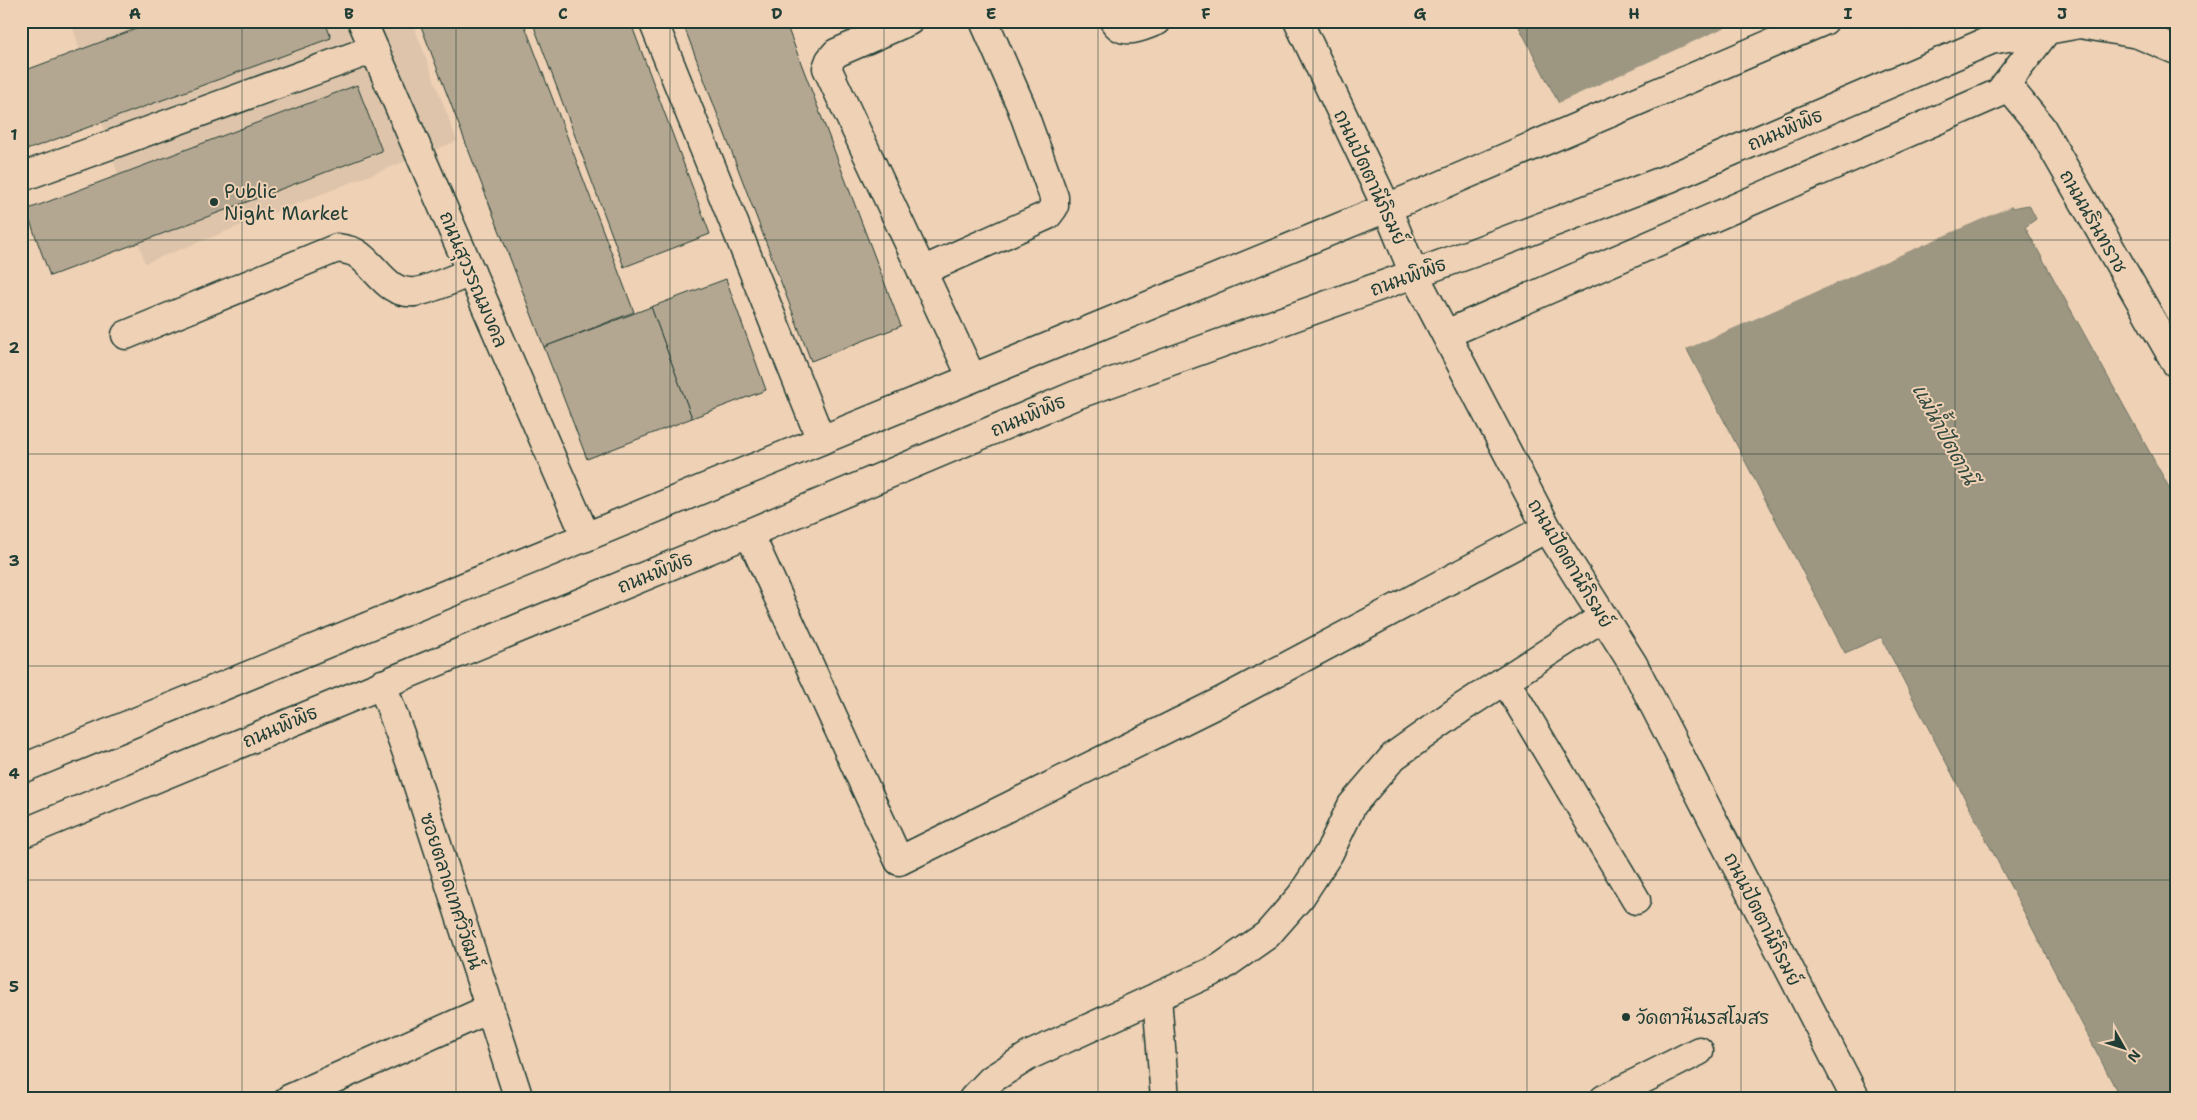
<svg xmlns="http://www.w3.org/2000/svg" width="2197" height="1120" font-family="'Shantell Sans','Playpen Sans Thai',sans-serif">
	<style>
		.built { fill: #ddc4aa }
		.water { fill: #9d9782; stroke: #6b7363 }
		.pier { fill: #efd1b5 }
		.building { fill: #b4a791; stroke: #1f3d34 }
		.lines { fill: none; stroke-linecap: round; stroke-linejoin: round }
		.minor-casing { stroke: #1f3d34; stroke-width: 31 }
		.major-casing { stroke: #1f3d34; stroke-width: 31 }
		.minor { stroke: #efd1b5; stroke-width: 28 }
		.major { stroke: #efd1b5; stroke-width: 28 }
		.grid { fill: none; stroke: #1f3d34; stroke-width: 1; stroke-opacity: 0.55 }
		.poi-dot { fill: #1f3d34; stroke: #efd1b5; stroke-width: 2 }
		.labels { text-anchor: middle; stroke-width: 4; stroke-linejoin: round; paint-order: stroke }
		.street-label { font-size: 19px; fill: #1f3d34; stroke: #efd1b5 }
		.poi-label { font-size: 19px; fill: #1f3d34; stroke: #efd1b5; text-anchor: start }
		.water-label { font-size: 20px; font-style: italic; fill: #324a40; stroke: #efd1b5 }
		.neatline { fill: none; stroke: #1f3d34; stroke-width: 2 }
		.grid-label { font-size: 16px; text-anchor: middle; font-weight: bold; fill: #1f3d34 }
	</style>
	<rect width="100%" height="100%" fill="#efd1b5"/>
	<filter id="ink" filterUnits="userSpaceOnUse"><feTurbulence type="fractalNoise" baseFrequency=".02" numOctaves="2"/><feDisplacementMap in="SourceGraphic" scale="10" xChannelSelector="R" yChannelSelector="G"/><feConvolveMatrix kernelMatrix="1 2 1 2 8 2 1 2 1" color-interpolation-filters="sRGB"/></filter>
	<g filter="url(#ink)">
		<path class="built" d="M 71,21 L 412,21 L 457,141 L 145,263 Z"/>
		<path class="water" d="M 1516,21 L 1901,21 L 2012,208 L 2029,205 L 2036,219 L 2025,227 L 2176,500 L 2176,1099 L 2121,1099 L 1881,637 L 1845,653 Z"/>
		<path class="pier" d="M 1739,21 L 1904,21 L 2014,205 L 1684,350 L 1556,104 Z"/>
		<g class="building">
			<path d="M 157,21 L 325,21 L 331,38 L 21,152 L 21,72 Z"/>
			<path d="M 419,21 L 523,21 L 634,312 L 544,347 Z"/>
			<path d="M 532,21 L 630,21 L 710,234 L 624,267 Z"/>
			<path d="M 682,21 L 785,21 L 901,326 L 811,361 Z"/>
			<path d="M 357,85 L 382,151 L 50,276 L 26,210 Z"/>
			<path d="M 726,279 L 766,390 L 692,418 L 651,307 Z"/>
			<path d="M 651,307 L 692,418 L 587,459 L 544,347 Z"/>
		</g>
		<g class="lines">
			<defs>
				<g id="minor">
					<path d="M 362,21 L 586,537"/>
					<path d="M 653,21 L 821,440"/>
					<path d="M 909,21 L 836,53 L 830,60 L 827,68 L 972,378"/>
					<path d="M 1114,21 C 1125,37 1142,26 1157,21"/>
					<path d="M 1298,21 L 1387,208 L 1414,274 L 1547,528 L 1633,664 L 1856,1099"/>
					<path d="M 2006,84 L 2041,127 L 2176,363"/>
					<path d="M 22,177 L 374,49"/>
					<path d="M 922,271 L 1048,215 L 1054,207 L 1054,197 L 1021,106 L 984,21"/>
					<path d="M 126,335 L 337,248 C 343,249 351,250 356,253 C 377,266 387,296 416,292 C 432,289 455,278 471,272"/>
					<path d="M 749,533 L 899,861 L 1220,702 L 1547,528"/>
					<path d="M 1505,680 L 1636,900"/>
					<path d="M 382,684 L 411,764 L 519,1099"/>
					<path d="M 1157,997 L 1165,1099"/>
					<path d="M 289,1099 L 489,1009"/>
					<path d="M 973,1099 L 992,1079 L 1030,1055 L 1220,968 L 1267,935 L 1301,896 L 1329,853 L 1352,805 L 1394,756 L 1463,707 L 1603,617"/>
					<path d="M 1604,1099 L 1699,1051"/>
				</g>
				<g id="major">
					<path d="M 1446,334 L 1999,93 L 2047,30"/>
					<path d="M 21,769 L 1435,188 L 1824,21"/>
					<path d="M 21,834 L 749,533 L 1076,395 L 1478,251 L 1670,178 L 1991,40 L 2080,24 L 2138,34 L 2176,50"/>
				</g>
			</defs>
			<use href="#minor" class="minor-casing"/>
			<use href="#major" class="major-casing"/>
			<use href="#minor" class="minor"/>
			<use href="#major" class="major"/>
		</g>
	</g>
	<path class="grid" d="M 242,21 L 242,1099M 456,21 L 456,1099M 670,21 L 670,1099M 884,21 L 884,1099M 1098,21 L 1098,1099M 1313,21 L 1313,1099M 1527,21 L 1527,1099M 1741,21 L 1741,1099M 1955,21 L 1955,1099M 21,240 L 2176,240M 21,454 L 2176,454M 21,666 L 2176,666M 21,880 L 2176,880"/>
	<g class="poi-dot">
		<circle cx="214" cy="202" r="5"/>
		<circle cx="1626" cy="1017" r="5"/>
	</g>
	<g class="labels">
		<g class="street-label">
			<text transform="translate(1785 129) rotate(-23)" y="7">ถนนพิพิธ</text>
			<text transform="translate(1371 177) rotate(65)" y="7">ถนนปัตตานีภิรมย์</text>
			<text transform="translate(2094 221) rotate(60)" y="7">ถนนนรินทราช</text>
			<text transform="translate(1408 276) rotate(-20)" y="7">ถนนพิพิธ</text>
			<text transform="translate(474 279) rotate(67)" y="7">ถนนสุวรรณมงคล</text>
			<text transform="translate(1028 415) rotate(-23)" y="7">ถนนพิพิธ</text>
			<text transform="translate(1571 563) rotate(59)" y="7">ถนนปัตตานีภิรมย์</text>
			<text transform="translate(655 572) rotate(-22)" y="7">ถนนพิพิธ</text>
			<text transform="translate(280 726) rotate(-23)" y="7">ถนนพิพิธ</text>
			<text transform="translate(452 891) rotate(72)" y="7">ซอยตลาดเทศวิวัฒน์</text>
			<text transform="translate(1763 919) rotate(63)" y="7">ถนนปัตตานีภิรมย์</text>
		</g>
		<g class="poi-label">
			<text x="224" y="198">Public<tspan x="224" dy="22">Night Market</tspan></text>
			<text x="1636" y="1024">วัดตานีนรสโมสร</text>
		</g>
		<g class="water-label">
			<text transform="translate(1945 434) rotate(61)" y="7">แม่น้ำปัตตานี</text>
		</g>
	</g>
	<rect width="2197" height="1120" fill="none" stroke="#efd1b5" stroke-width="55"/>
	<g transform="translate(2124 1048) rotate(129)" stroke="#efd1b5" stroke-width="4" paint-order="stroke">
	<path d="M0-4L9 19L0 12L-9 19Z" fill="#1f3d34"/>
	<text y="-8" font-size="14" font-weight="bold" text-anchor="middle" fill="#1f3d34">N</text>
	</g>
	<rect x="28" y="28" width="2142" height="1064" class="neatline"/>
	<g class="grid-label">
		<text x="135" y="19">A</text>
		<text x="349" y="19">B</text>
		<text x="563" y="19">C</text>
		<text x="777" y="19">D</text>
		<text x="991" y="19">E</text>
		<text x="1206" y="19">F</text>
		<text x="1420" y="19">G</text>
		<text x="1634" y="19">H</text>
		<text x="1848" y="19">I</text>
		<text x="2062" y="19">J</text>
		<text x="14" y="140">1</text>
		<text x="14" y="353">2</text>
		<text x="14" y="566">3</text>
		<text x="14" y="779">4</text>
		<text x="14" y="992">5</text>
	</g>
</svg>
